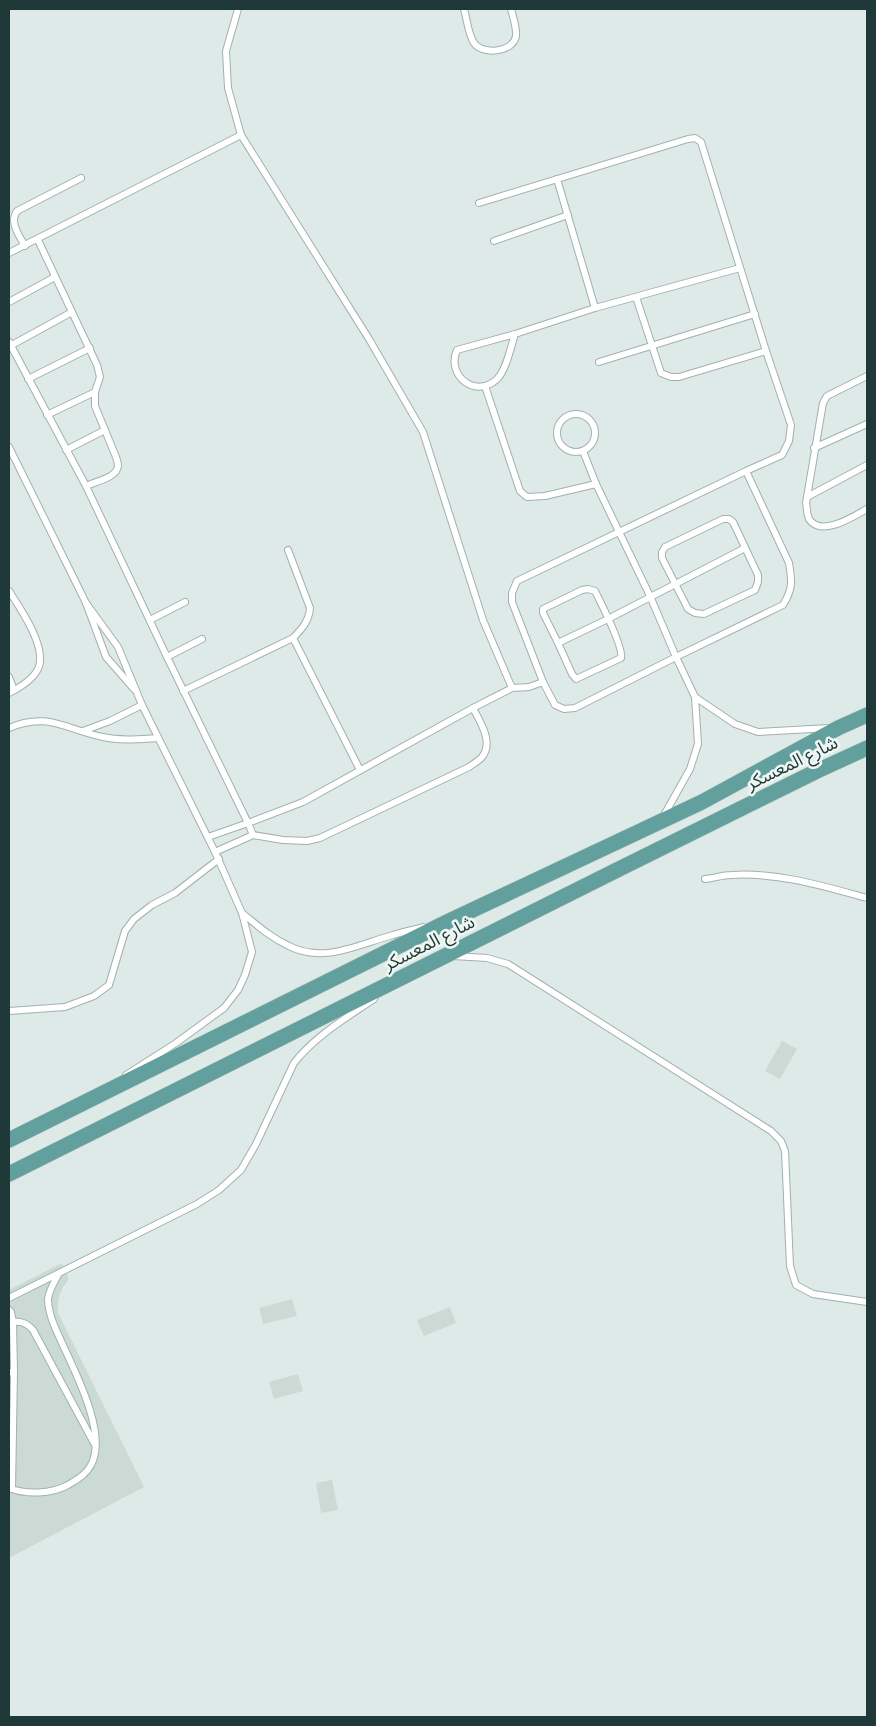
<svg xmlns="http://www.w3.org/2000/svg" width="876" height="1726" font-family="Signika,'Noto Sans Arabic',sans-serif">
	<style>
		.built { fill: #ccdad6 }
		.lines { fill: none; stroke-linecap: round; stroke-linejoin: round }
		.lane-casing { stroke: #a1b1af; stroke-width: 8 }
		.primary-casing { stroke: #bcc4c3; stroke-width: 16 }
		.lane { stroke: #fff; stroke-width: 6 }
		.primary { stroke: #61a09c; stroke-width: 15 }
		.labels { text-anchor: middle; stroke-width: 5; stroke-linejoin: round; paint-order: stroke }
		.street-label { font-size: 18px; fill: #1f3938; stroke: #eef7f4 }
	</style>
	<rect width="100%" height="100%" fill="#deeae7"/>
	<g class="built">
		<path d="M 782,1041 L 797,1049 L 780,1079 L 765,1071 Z"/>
		<path d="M 62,1263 L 69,1279 L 63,1287 L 59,1296 L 58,1303 L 58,1313 L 144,1487 L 9,1558 L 9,1290 Z"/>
		<path d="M 292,1299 L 297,1316 L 263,1324 L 259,1308 Z"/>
		<path d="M 450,1307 L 456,1323 L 424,1336 L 417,1320 Z"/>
		<path d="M 298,1374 L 303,1391 L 274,1399 L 269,1382 Z"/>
		<path d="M 332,1480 L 338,1510 L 321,1513 L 316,1483 Z"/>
	</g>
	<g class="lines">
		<defs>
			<g id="lane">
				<path d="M 238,9 L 226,51 L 228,88 L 241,135 L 369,339 L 423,432 L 483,620 L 512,688 L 529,687 L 543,682"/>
				<path d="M 464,9 C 467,19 468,34 474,43 C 482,55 513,53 516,36 C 517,28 513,17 511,9"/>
				<path d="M 557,179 L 595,308"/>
				<path d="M 479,203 L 688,139 L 695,138 L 701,142 L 766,351 L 791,425 L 789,441 L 782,455 L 746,471 L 517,581 L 512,593 L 512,602 L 543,682 L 555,705 L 564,709 L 575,708 L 676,657 L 783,605 C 793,589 792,581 789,563 L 746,471"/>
				<path d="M 494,241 L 568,215"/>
				<path d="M 25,246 C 19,235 9,223 17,211 L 81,178"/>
				<path d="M 9,253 L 241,135"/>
				<path d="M 636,297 L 661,373 L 671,377 L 679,377 L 766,351"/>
				<path d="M 9,302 L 55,277"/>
				<path d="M 515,334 C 511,346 506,372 496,380 C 474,399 446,374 457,350 L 515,334 L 595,308 L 740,268"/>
				<path d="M 9,342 L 86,486 C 94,482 117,478 118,466 C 118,463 117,460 116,457 L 95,406 L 95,392 L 100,377 L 97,365 L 38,240"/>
				<path d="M 10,346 L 72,312"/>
				<path d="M 599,362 L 755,314"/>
				<path d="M 867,376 L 827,396 L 823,403 L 806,503 C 807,508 807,515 809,519 C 821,538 854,516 867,509"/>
				<path d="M 28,379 L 90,348"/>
				<path d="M 485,386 L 520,491 L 527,497 L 545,496 L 596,484"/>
				<circle cx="576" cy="433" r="19"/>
				<path d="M 47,415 L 95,392"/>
				<path d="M 9,447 L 86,603 L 106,657 L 134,689"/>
				<path d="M 814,448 L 867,424"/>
				<path d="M 66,450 L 105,430"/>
				<path d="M 583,451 L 596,484 L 650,596 L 676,657 L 695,697 L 698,744 L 690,769 L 663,817"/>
				<path d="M 86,486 L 167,657 L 248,823 L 208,837"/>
				<path d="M 807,497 L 867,465"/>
				<path d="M 723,519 L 729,519 L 733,522 L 758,575 L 758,582 L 755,590 L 704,614 L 695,613 L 688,609 L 662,558 L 662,552 L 665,547 Z"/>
				<path d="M 288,550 L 310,608 C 309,621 302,629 293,638 L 360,770"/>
				<path d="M 9,591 C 20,608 48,648 38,669 C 33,679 19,688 9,693"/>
				<path d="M 86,603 L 118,647 L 142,705 L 215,852 L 242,913 L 252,952 L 245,975 L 238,990 L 224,1008 L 176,1043 L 126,1075"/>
				<path d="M 150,620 L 185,602"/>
				<path d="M 558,643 L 572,674 L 576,679 L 621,658 C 624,648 601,603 595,591 L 588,589 L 582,590 L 543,609 L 543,613 L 558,643 L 608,619 L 745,548"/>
				<path d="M 167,657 L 202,639"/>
				<path d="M 9,677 L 14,690"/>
				<path d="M 183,691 L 293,638"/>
				<path d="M 695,697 L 735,724 L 758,732 L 829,728"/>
				<path d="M 9,728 C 47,711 67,730 103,737 C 121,741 140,739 158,738"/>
				<path d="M 83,731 L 110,721 L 142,705"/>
				<path d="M 253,835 L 248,823 L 303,802 L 473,708 L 512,688"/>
				<path d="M 215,852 L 253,835 L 283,840 L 307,841 L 320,838 L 469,767 C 473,764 479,761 482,757 C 494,742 480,722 473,708"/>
				<path d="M 705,879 C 714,878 723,875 731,875 C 777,872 823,886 867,898"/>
				<path d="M 242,913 C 257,925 271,938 289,946 C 324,964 359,944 393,935 C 402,932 413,930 423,927"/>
				<path d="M 453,956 L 487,958 L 508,964 L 771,1131 L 781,1141 L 785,1151 L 790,1266 L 796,1285 L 813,1294 L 867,1302"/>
				<path d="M 9,1011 L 65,1007 L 94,996 L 109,985 L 125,931 L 134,919 L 152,905 L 175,893 L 219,859"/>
				<path d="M 9,1298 L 197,1204 L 219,1190 L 241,1170 L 256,1144 L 294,1063 C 315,1036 346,1018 374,999"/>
				<path d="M 9,1310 L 11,1312 L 13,1322 L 14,1371 L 9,1373"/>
				<path d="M 9,1323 C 19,1320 26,1322 33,1330 L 94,1443"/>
				<path d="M 9,1488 C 27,1495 51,1494 68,1485 C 76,1480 86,1475 91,1465 C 108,1434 75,1372 62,1343 C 56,1330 48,1314 48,1299 C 49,1291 54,1282 58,1275"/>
				<path d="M 12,1489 L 14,1371"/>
			</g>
			<g id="primary">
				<path d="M 9,1140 L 447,922 L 702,802 L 838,728 L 867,715"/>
				<path d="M 9,1174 L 613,872 L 817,771 L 867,748"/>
			</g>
		</defs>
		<use href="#lane" class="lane-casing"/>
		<use href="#primary" class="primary-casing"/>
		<use href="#lane" class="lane"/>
		<use href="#primary" class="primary"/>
	</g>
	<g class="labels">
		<g class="street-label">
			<text transform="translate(792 763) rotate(-26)" y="6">شارع المعسكر</text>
			<text transform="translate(429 943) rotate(-27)" y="6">شارع المعسكر</text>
		</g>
	</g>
	<rect width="876" height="1726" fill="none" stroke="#1f3938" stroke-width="20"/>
</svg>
